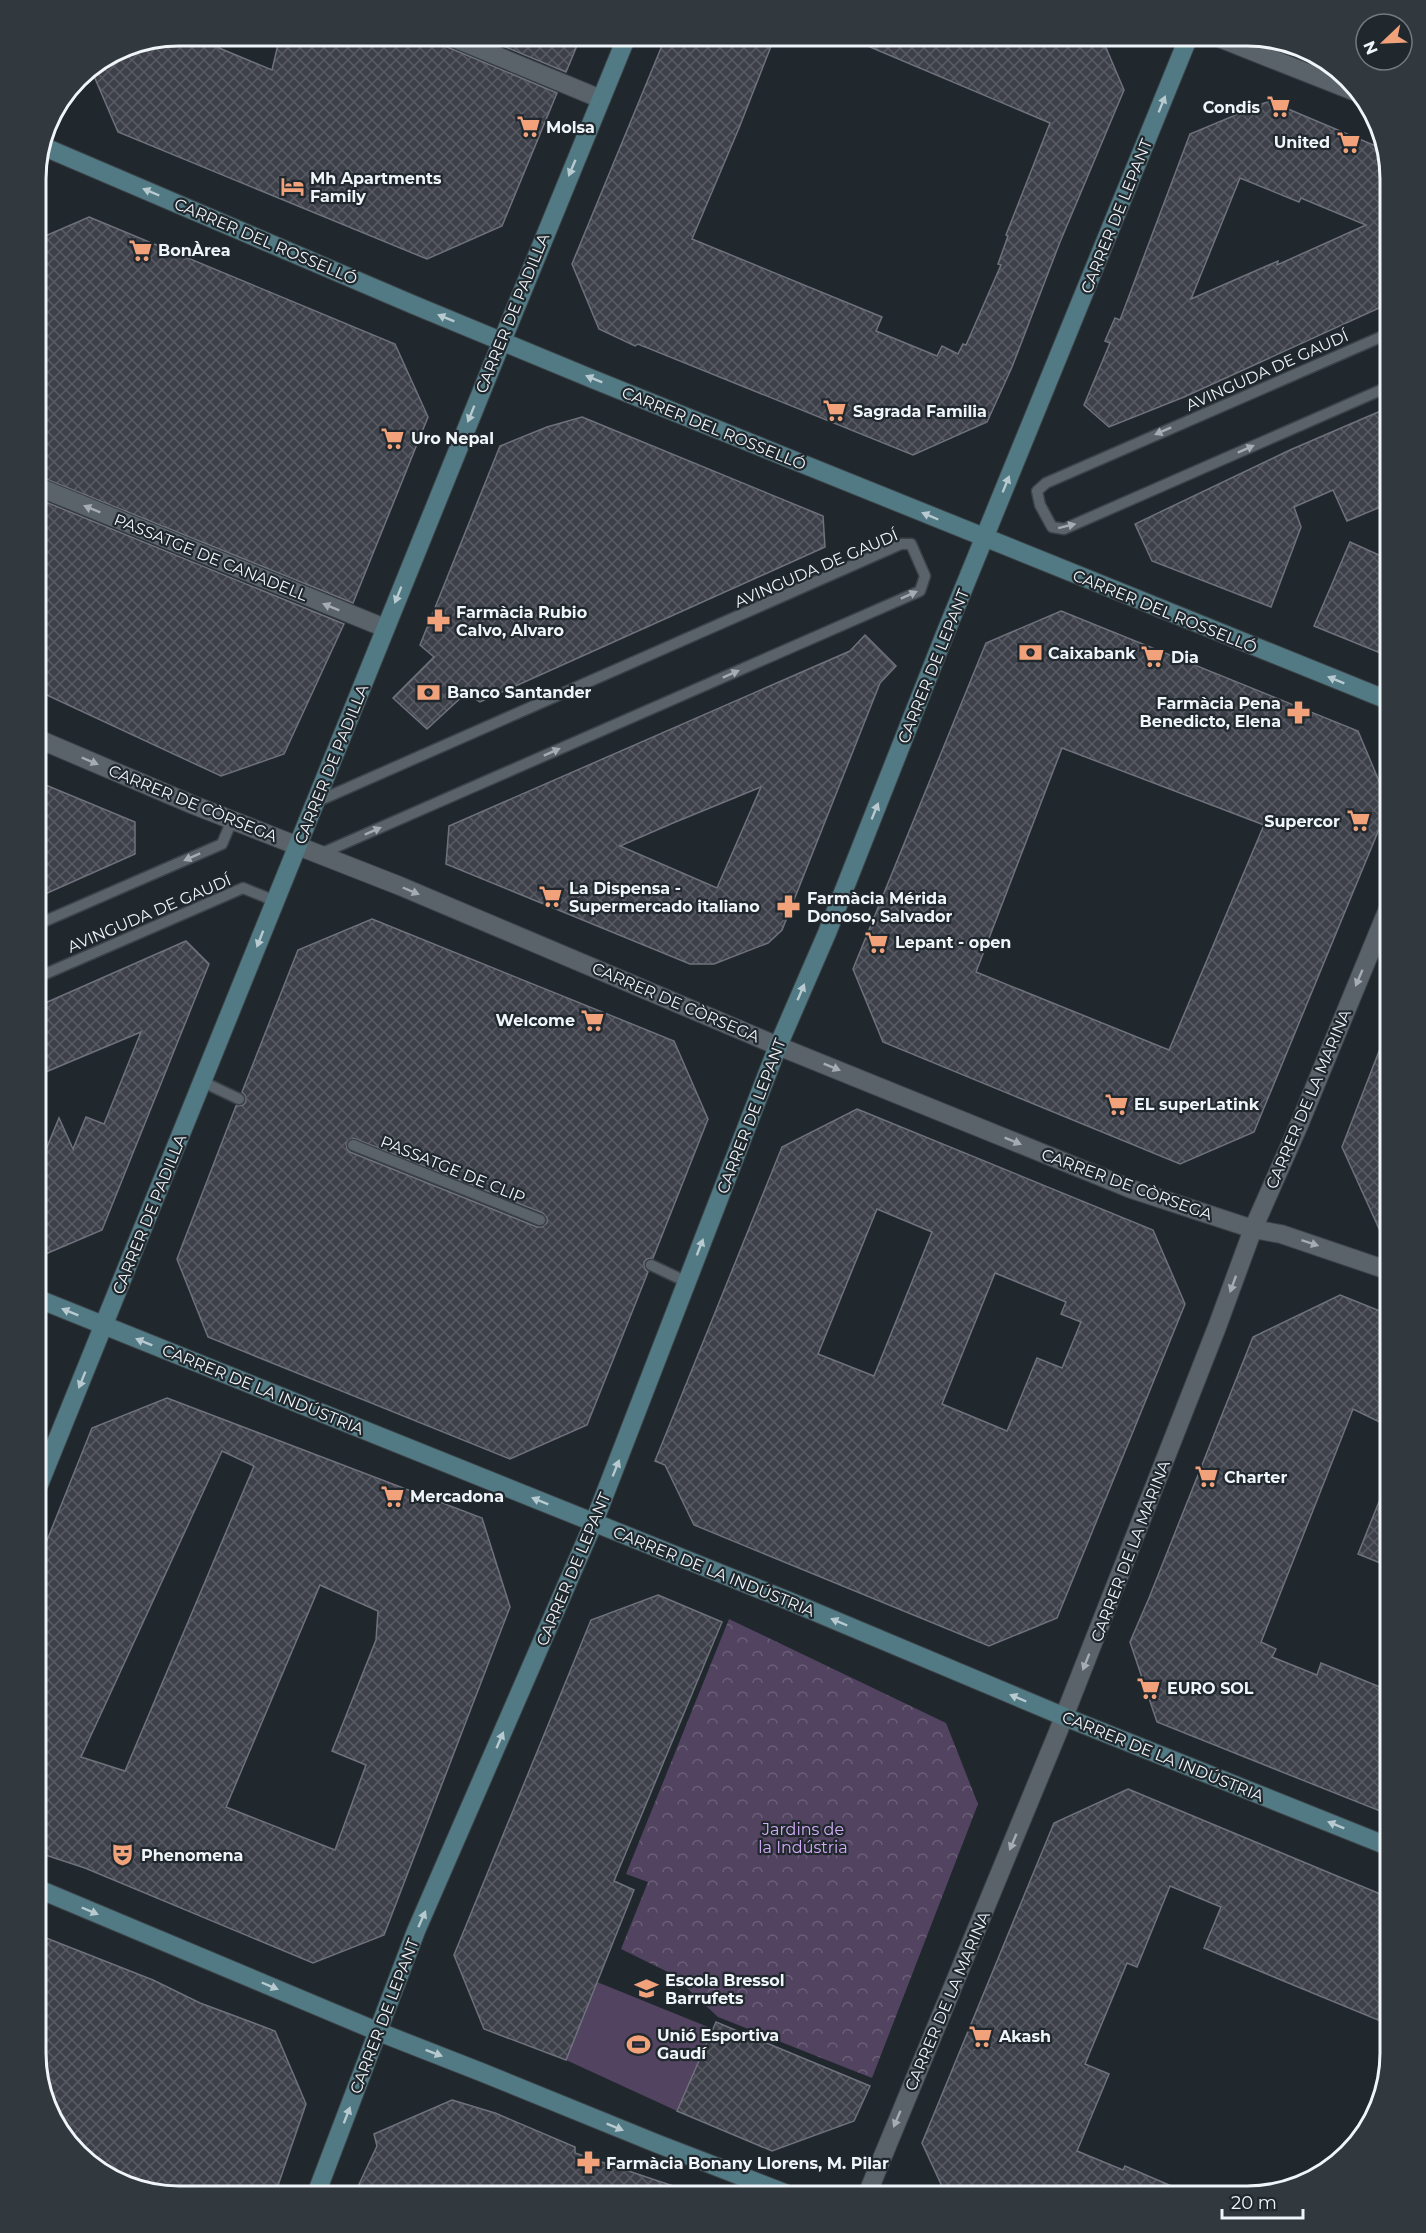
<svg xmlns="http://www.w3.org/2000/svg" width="1426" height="2233" font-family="Montserrat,sans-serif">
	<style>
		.green { fill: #524360 }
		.park { fill: url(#park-crowns) }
		.building { fill: url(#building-cross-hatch); stroke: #6f727c; stroke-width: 1.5; fill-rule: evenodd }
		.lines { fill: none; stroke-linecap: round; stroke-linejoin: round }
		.service-casing { stroke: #3c4348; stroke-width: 13 }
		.minor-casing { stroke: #3c4348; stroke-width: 20 }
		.secondary-casing { stroke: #3c4348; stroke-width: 20 }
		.service { stroke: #5a636a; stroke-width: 10 }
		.minor { stroke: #5a636a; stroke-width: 18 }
		.secondary { stroke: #517a84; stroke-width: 18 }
		.oneway { fill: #b8cad0 }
		.oneway2 { fill: #a5acb2 }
		.labels { text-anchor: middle; stroke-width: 4.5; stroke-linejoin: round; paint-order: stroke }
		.poi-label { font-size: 16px; font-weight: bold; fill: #f0f5f9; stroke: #20282e; text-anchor: start }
		.street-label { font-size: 16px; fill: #f0f5f9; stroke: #20282e }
		.park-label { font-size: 16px; fill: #d3adf7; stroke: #20282e }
		.rim { fill: none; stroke: #f0f5f9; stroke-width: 3 }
	</style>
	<defs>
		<pattern id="park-crowns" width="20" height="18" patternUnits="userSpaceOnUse" patternTransform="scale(1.5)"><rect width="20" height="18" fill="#524360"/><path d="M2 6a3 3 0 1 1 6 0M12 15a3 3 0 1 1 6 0" fill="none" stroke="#6b5f78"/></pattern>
		<pattern id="building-cross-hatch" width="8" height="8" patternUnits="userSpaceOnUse" patternTransform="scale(1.5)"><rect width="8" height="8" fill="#3d4049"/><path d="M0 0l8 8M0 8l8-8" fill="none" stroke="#595c64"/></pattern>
	</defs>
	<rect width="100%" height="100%" fill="#20282e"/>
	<path class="green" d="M 597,1982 L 713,2029 L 677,2111 L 566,2060 Z"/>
	<path class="park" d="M 729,1619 L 946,1723 L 978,1804 L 872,2078 L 718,2017 L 672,1974 L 621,1949 L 648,1882 L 626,1874 Z"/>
	<g class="building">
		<path d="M 180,36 L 225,36 L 219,48 L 272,70 L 280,36 L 438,36 L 440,42 L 445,46 L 557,93 L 502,226 L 427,259 L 118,132 L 91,69 L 125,47 Z"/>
		<path d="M 479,36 L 581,36 L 566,72 Z"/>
		<path d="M 666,36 L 775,36 L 739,128 L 692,239 L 882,317 L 876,331 L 937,356 L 942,346 L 958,354 L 963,344 L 966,345 L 1001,265 L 998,264 L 1008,236 L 1006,235 L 1050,123 L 844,36 L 1101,36 L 1124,90 L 1060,242 L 1012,367 L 987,422 L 913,455 L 638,344 L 635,346 L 599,329 L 572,264 Z"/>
		<path d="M 1269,101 L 1383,149 L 1390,180 L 1390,303 L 1184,397 L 1109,427 L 1084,405 L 1110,343 L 1105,341 L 1115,318 L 1120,320 L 1190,134 ZM 1240,178 L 1299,202 L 1301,198 L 1366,225 L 1277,265 L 1278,261 L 1191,299 Z"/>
		<path d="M 89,217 L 395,344 L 428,417 L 353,603 L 36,475 L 36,240 Z"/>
		<path d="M 1390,407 L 1390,503 L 1347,521 L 1333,490 L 1294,507 L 1301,527 L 1271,607 L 1152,561 L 1135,524 L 1290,450 Z"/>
		<path d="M 582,417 L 823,516 L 825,547 L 480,702 L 466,693 L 427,729 L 393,698 L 434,657 L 420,645 L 500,446 L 547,427 Z"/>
		<path d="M 36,498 L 344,624 L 284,754 L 221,776 L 36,690 Z"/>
		<path d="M 1350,542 L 1390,560 L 1390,657 L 1314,626 Z"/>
		<path d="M 1061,611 L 1358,731 L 1389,805 L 1254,1132 L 1180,1164 L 883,1042 L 853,969 L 986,643 ZM 1062,748 L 1264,825 L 1169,1050 L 976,972 Z"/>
		<path d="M 865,635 L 896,666 L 880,683 L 782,930 L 768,943 L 714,964 L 690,964 L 446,864 L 449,826 L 850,651 ZM 761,787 L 717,888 L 620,846 L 673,823 Z"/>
		<path d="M 36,781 L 135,822 L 135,854 L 36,898 Z"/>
		<path d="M 372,919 L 674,1041 L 708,1119 L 653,1258 L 647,1259 L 644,1262 L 645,1269 L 648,1272 L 587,1425 L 510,1459 L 208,1337 L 177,1259 L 236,1106 L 243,1105 L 246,1102 L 245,1095 L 242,1092 L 298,950 ZM 353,1138 L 543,1213 L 547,1218 L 547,1223 L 542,1227 L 537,1227 L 350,1152 L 347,1149 L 346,1143 Z"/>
		<path d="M 186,941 L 209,964 L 102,1230 L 36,1258 L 36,1174 L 59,1118 L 73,1149 L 86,1117 L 104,1124 L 141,1032 L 36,1076 L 36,1007 Z"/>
		<path d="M 1388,1028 L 1390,1028 L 1390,1253 L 1342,1147 Z"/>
		<path d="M 857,1109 L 1153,1230 L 1185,1304 L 1057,1618 L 989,1646 L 694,1525 L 665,1465 L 655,1461 L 782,1147 ZM 877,1209 L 932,1232 L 874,1376 L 818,1354 ZM 995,1273 L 1066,1302 L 1061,1314 L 1081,1322 L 1062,1368 L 1037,1358 L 1007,1431 L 942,1404 Z"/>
		<path d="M 1340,1295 L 1390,1315 L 1390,1427 L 1353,1409 L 1261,1642 L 1276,1649 L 1272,1657 L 1317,1675 L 1321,1663 L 1390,1691 L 1390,1815 L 1157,1722 L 1130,1642 L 1149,1598 L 1253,1337 Z"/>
		<path d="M 167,1398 L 482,1518 L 510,1607 L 384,1935 L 313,1963 L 85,1868 L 36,1852 L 36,1568 L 92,1428 ZM 222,1451 L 254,1466 L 125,1771 L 81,1757 ZM 320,1585 L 378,1611 L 376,1640 L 332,1751 L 366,1765 L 335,1850 L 226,1807 Z"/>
		<path d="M 1389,1477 L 1390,1504 L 1381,1504 L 1378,1510 L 1382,1517 L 1390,1519 L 1390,1567 L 1358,1554 Z"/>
		<path d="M 658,1595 L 722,1622 L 614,1881 L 634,1890 L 566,2060 L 484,2029 L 454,1955 L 591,1620 Z"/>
		<path d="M 1128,1789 L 1390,1898 L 1390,2025 L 1204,1948 L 1221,1907 L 1170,1886 L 1137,1967 L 1127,1963 L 1085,2064 L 1109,2074 L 1077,2151 L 1123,2170 L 1125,2166 L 1197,2197 L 947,2197 L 922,2143 L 1054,1823 Z"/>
		<path d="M 36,1934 L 153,1980 L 200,2003 L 275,2031 L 306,2104 L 274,2197 L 171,2197 L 100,2173 L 51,2117 L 36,2053 Z"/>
		<path d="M 716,2022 L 870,2086 L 854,2121 L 772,2151 L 677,2111 Z"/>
		<path d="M 452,2100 L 495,2113 L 575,2147 L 575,2153 L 694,2193 L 693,2197 L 353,2197 L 377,2146 L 374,2134 Z"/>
	</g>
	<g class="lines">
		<defs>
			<g id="service">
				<path d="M 1390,386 L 1064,529 L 1052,527 L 1040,505 L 1037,491 L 1046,483 L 1390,333"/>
				<path d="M 316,802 L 901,544 L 911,544 L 925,576 L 920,591 L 320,854"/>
				<path d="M 36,925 L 222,844 L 232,820"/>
				<path d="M 36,978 L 243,888 L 275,901"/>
				<path d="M 203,1082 L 239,1099"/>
				<path d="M 353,1145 L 540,1220"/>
				<path d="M 651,1265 L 687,1282"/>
				<path d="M 1385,1510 L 1390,1512"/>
			</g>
			<g id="minor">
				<path d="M 449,36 L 601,99"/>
				<path d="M 1214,36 L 1353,91"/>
				<path d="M 36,486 L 385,628"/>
				<path d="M 36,738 L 191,804 L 400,886 L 778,1046 L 1131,1189 L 1253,1229 L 1281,1234 L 1390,1271"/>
				<path d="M 866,2197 L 1058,1732 L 1217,1327 L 1253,1229 L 1299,1125 L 1390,904"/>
			</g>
			<g id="secondary">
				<path d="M 42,146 L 414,305 L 595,380 L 1390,701"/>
				<path d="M 36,1298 L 789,1601 L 1065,1717 L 1390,1847"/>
				<path d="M 36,1492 C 235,1007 427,520 627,36"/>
				<path d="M 36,1888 L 379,2032 L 481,2072 L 658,2144 L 795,2197"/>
				<path d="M 315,2197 L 416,1931 L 594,1522 L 778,1046 L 827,933 L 945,634 L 1189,36"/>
			</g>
		</defs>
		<use href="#service" class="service-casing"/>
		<use href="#minor" class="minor-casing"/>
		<use href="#secondary" class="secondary-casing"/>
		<use href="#service" class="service"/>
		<use href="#minor" class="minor"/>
		<use href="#secondary" class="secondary"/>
	</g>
	<defs><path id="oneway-solid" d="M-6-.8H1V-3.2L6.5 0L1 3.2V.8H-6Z" transform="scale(1.5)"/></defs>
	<g class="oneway">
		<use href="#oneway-solid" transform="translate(1162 104) rotate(-68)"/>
		<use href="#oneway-solid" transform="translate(572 168) rotate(113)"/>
		<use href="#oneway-solid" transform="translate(151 192) rotate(-157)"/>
		<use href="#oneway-solid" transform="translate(446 318) rotate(-158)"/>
		<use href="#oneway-solid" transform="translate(594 379) rotate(-158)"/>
		<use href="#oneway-solid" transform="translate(471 414) rotate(112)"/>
		<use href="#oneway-solid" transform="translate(1006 484) rotate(-68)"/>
		<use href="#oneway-solid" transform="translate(930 516) rotate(-157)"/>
		<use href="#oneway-solid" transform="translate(398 595) rotate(112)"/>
		<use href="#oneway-solid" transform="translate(1336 680) rotate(-158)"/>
		<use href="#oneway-solid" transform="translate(875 811) rotate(-68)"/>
		<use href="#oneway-solid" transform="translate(260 939) rotate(111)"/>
		<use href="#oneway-solid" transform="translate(801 992) rotate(-67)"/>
		<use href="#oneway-solid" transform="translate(700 1247) rotate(-69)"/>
		<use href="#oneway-solid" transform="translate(70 1312) rotate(-158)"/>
		<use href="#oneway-solid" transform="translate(144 1342) rotate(-158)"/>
		<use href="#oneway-solid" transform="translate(82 1380) rotate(112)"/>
		<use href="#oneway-solid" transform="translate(616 1468) rotate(-68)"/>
		<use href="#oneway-solid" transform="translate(540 1501) rotate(-158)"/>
		<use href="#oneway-solid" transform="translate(839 1622) rotate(-157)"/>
		<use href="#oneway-solid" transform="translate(1018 1698) rotate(-157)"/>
		<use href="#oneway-solid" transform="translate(500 1740) rotate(-67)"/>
		<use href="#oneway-solid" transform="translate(1336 1825) rotate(-158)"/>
		<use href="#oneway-solid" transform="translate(90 1911) rotate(23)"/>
		<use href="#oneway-solid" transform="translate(422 1919) rotate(-66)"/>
		<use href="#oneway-solid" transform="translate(270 1986) rotate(23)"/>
		<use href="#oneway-solid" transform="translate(434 2053) rotate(21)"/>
		<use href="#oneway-solid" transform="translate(347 2115) rotate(-69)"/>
		<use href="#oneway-solid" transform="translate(615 2127) rotate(22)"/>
	</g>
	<g class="oneway2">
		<use href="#oneway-solid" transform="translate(1163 431) rotate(156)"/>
		<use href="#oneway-solid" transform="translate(1246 449) rotate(-24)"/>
		<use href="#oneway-solid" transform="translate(92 509) rotate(-158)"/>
		<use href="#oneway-solid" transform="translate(1067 526) rotate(-14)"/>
		<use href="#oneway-solid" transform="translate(909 595) rotate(-24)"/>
		<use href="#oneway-solid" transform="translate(331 607) rotate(-158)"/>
		<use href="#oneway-solid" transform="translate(731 674) rotate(-24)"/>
		<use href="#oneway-solid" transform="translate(552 752) rotate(-24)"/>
		<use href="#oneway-solid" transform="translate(90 761) rotate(23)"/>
		<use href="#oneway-solid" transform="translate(373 831) rotate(-24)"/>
		<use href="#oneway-solid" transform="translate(192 857) rotate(156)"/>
		<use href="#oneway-solid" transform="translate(411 891) rotate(23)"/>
		<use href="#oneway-solid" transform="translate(1359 978) rotate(113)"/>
		<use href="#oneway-solid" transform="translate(832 1067) rotate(22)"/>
		<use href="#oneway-solid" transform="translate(1013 1141) rotate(22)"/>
		<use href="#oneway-solid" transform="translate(1310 1243) rotate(18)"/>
		<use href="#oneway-solid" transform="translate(1233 1284) rotate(110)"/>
		<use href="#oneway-solid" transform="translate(1086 1662) rotate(112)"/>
		<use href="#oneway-solid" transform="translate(1013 1842) rotate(113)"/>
		<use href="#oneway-solid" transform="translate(897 2119) rotate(113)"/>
	</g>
	<defs>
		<symbol id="supermarket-bare" viewBox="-9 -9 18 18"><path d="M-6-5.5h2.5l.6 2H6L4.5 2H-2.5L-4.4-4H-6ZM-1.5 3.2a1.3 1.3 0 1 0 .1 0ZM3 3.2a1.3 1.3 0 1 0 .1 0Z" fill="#f1a27b" stroke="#20282e" stroke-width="2.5" paint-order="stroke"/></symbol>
		<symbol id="hotel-bare" viewBox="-9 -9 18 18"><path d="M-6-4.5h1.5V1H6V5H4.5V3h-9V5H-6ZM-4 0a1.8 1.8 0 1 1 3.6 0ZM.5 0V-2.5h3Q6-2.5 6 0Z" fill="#f1a27b" stroke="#20282e" stroke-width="2.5" paint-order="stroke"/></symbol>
		<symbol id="pharmacy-bare" viewBox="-9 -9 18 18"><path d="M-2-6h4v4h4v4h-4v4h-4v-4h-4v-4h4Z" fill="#f1a27b" stroke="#20282e" stroke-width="2.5" paint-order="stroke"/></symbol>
		<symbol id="bank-bare" viewBox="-9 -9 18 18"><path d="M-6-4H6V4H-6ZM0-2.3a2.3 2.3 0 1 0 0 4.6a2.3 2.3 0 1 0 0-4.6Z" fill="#f1a27b" stroke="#20282e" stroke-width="2.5" paint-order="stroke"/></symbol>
		<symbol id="theatre-bare" viewBox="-9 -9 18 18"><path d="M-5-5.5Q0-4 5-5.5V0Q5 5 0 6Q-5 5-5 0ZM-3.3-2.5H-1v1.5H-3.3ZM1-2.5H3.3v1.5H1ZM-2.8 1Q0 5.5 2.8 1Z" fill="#f1a27b" stroke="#20282e" stroke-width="2.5" paint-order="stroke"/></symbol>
		<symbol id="school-bare" viewBox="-9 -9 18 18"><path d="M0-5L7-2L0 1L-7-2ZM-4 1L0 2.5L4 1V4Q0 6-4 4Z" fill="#f1a27b" stroke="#20282e" stroke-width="2.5" paint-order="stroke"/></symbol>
		<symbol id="stadium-bare" viewBox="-9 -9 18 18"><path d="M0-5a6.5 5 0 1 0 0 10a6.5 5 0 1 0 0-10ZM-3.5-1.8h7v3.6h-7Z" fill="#f1a27b" stroke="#20282e" stroke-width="2.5" paint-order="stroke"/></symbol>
	</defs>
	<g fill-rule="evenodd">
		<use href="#supermarket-bare" x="1262" y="90" width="33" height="33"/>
		<use href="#supermarket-bare" x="512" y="110" width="33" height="33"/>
		<use href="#supermarket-bare" x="1332" y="126" width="33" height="33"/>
		<use href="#hotel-bare" x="276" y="170" width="33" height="33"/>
		<use href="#supermarket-bare" x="124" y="234" width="33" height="33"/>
		<use href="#supermarket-bare" x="818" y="394" width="33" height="33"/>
		<use href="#supermarket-bare" x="376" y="422" width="33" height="33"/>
		<use href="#pharmacy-bare" x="422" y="604" width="33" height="33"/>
		<use href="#bank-bare" x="1014" y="636" width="33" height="33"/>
		<use href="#supermarket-bare" x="1136" y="640" width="33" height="33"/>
		<use href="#bank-bare" x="412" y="676" width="33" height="33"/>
		<use href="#pharmacy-bare" x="1282" y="696" width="33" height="33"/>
		<use href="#supermarket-bare" x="1342" y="804" width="33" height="33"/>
		<use href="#supermarket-bare" x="534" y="880" width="33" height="33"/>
		<use href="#pharmacy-bare" x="772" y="890" width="33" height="33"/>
		<use href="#supermarket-bare" x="860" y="926" width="33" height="33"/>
		<use href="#supermarket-bare" x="576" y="1004" width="33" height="33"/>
		<use href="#supermarket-bare" x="1100" y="1088" width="33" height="33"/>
		<use href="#supermarket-bare" x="1190" y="1460" width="33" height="33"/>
		<use href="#supermarket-bare" x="376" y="1480" width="33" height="33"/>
		<use href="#supermarket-bare" x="1132" y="1672" width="33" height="33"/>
		<use href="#theatre-bare" x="106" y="1838" width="33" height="33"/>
		<use href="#school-bare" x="630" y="1972" width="33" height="33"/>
		<use href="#supermarket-bare" x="964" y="2020" width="33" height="33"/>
		<use href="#stadium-bare" x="622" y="2028" width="33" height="33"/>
		<use href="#pharmacy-bare" x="572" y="2146" width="33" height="33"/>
	</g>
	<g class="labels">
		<g class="poi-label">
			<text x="1260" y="113" text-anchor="end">Condis</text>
			<text x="546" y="133">Molsa</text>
			<text x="1330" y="148" text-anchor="end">United</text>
			<text x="310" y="184">Mh Apartments<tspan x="310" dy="18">Family</tspan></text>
			<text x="158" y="256">BonÀrea</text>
			<text x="853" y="417">Sagrada Familia</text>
			<text x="411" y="444">Uro Nepal</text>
			<text x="456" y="618">Farmàcia Rubio<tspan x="456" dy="18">Calvo, Alvaro</tspan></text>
			<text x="1048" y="659">Caixabank</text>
			<text x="1171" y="663">Dia</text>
			<text x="447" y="698">Banco Santander</text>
			<text x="1281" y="709" text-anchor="end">Farmàcia Pena<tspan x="1281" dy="18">Benedicto, Elena</tspan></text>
			<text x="1340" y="827" text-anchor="end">Supercor</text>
			<text x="569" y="894">La Dispensa -<tspan x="569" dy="18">Supermercado italiano</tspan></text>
			<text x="807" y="904">Farmàcia Mérida<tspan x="807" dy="18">Donoso, Salvador</tspan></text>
			<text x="895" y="948">Lepant - open</text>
			<text x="575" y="1026" text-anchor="end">Welcome</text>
			<text x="1134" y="1110">EL superLatink</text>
			<text x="1224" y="1483">Charter</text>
			<text x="410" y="1502">Mercadona</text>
			<text x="1167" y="1694">EURO SOL</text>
			<text x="141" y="1861">Phenomena</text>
			<text x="665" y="1986">Escola Bressol<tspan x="665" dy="18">Barrufets</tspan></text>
			<text x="657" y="2041">Unió Esportiva<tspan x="657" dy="18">Gaudí</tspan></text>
			<text x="999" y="2042">Akash</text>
			<text x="606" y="2169">Farmàcia Bonany Llorens, M. Pilar</text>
		</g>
		<g class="street-label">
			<text transform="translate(1116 216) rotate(-68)" y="6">CARRER DE LEPANT</text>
			<text transform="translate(266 241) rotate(23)" y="6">CARRER DEL ROSSELLÓ</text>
			<text transform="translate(512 313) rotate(-68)" y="6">CARRER DE PADILLA</text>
			<text transform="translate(1267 370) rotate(-24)" y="6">AVINGUDA DE GAUDÍ</text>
			<text transform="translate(714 428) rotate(22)" y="6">CARRER DEL ROSSELLÓ</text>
			<text transform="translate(211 557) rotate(22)" y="6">PASSATGE DE CANADELL</text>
			<text transform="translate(816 568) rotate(-23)" y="6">AVINGUDA DE GAUDÍ</text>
			<text transform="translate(1165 611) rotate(22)" y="6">CARRER DEL ROSSELLÓ</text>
			<text transform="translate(933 666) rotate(-68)" y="6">CARRER DE LEPANT</text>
			<text transform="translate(331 764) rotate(-68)" y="6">CARRER DE PADILLA</text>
			<text transform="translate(193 803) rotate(22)" y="6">CARRER DE CÒRSEGA</text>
			<text transform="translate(149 913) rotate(-23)" y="6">AVINGUDA DE GAUDÍ</text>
			<text transform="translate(676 1002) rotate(23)" y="6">CARRER DE CÒRSEGA</text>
			<text transform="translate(1308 1099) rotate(-67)" y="6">CARRER DE LA MARINA</text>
			<text transform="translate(751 1116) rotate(-69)" y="6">CARRER DE LEPANT</text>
			<text transform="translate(453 1169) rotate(22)" y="6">PASSATGE DE CLIP</text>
			<text transform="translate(1127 1184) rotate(20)" y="6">CARRER DE CÒRSEGA</text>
			<text transform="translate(149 1214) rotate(-68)" y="6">CARRER DE PADILLA</text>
			<text transform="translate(263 1389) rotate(22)" y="6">CARRER DE LA INDÚSTRIA</text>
			<text transform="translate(1130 1551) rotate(-69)" y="6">CARRER DE LA MARINA</text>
			<text transform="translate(573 1569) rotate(-67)" y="6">CARRER DE LEPANT</text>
			<text transform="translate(714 1571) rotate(22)" y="6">CARRER DE LA INDÚSTRIA</text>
			<text transform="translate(1163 1756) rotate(22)" y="6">CARRER DE LA INDÚSTRIA</text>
			<text transform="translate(947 2001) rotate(-67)" y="6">CARRER DE LA MARINA</text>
			<text transform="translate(384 2016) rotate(-69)" y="6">CARRER DE LEPANT</text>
		</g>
		<g class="park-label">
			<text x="803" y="1835">Jardins de<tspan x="803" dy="18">la Indústria</tspan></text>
		</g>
	</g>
	<path d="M0 0H1426V2233H0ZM179 46H1247A133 133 0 0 1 1380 179V2053A133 133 0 0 1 1247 2186H179A133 133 0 0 1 46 2053V179A133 133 0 0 1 179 46Z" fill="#31383e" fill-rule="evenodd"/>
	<path class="rim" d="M179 46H1247A133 133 0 0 1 1380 179V2053A133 133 0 0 1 1247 2186H179A133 133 0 0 1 46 2053V179A133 133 0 0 1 179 46Z"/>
	<g transform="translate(1384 42) rotate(247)"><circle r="28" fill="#20282e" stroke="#737a7f" stroke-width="1.5"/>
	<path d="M0-4.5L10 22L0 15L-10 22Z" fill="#f1a27b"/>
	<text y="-9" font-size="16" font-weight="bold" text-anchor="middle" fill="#f0f5f9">N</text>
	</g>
	<path d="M1222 2209v9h81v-9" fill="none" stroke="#f0f5f9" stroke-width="3"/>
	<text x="1231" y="2209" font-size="18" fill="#f0f5f9" stroke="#20282e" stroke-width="4.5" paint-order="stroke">20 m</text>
</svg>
